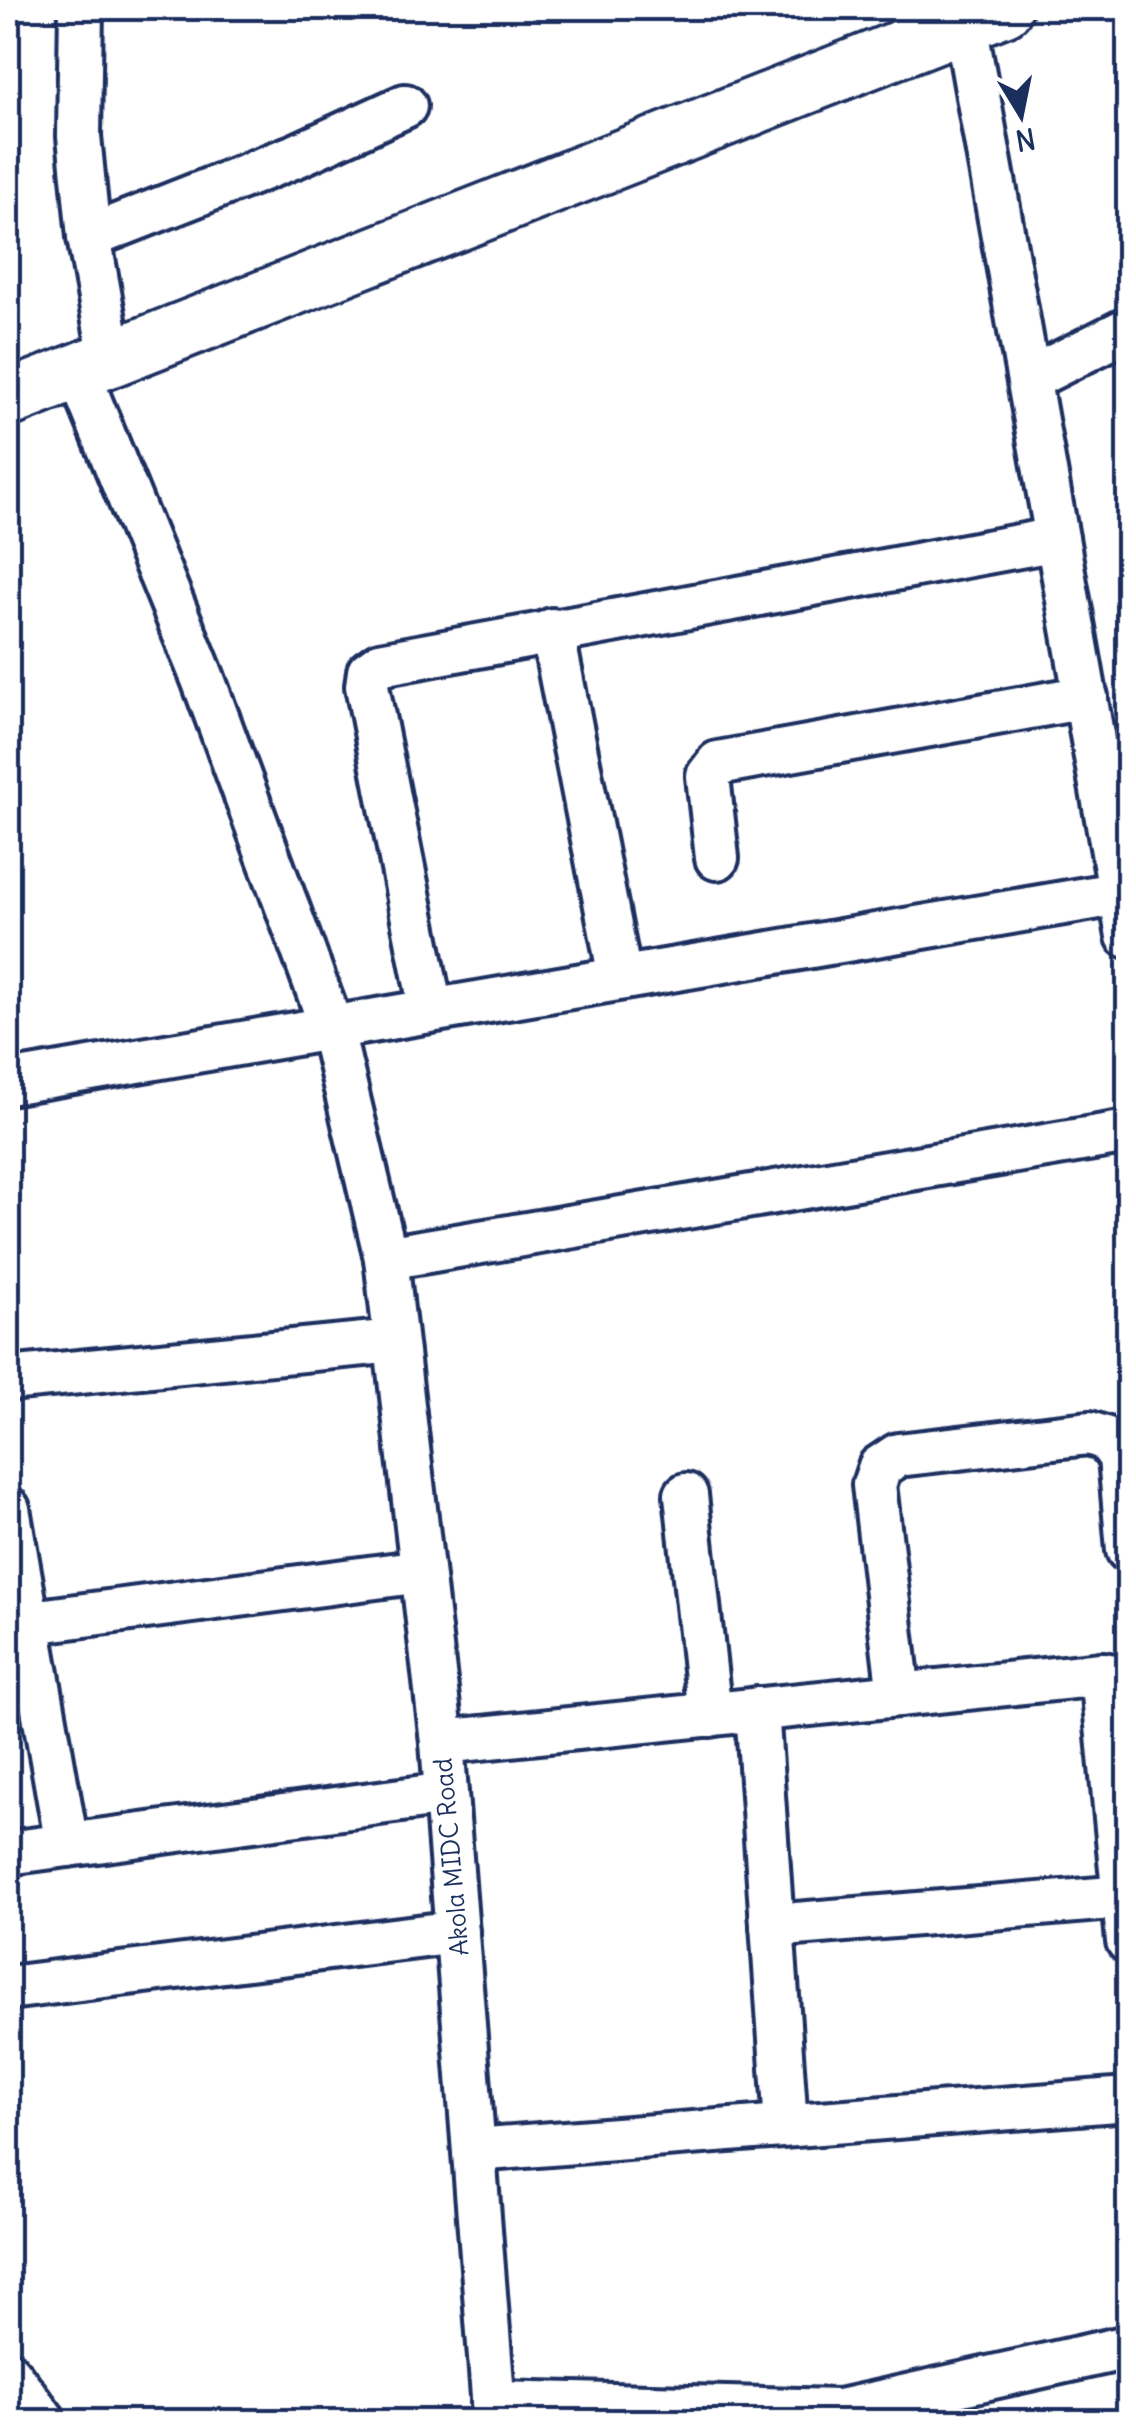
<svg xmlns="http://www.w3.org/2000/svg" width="1136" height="2429" font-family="Delius,sans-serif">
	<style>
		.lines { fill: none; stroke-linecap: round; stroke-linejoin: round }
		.minor-casing { stroke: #1b2f5e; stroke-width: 50 }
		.secondary-casing { stroke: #1b2f5e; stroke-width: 62 }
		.minor { stroke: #fff; stroke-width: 42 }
		.secondary { stroke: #fff; stroke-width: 55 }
		.labels { text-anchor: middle; stroke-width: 9; stroke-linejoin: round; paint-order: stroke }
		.street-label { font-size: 25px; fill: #1b2f5e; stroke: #fff }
	</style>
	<rect width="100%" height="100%" fill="#fff"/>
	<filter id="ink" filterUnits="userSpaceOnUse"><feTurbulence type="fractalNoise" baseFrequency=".01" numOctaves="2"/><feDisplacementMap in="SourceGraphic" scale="20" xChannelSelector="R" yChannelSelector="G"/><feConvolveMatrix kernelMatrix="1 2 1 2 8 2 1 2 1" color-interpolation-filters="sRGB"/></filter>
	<g filter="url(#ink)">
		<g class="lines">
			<defs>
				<g id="minor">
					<path d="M 81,8 L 79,136 L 89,237 L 111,359"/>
					<path d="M 965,23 L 1128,936"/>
					<path d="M 89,237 L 298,155 L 405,106"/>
					<path d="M 78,372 L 203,679 L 331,1026 L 386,1258"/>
					<path d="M 1029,379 L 1128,329"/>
					<path d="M 552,630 L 620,977"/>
					<path d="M 717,858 L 708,776 L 718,763 L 1086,697"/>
					<path d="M 431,1010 L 367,686 L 369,672 L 380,664 L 1057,539"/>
					<path d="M 8,1083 L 1128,892"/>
					<path d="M 8,1379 L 395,1341"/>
					<path d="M 686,1495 L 710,1715"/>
					<path d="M 8,1509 L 67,1845"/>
					<path d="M 8,1625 L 422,1571"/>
					<path d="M 1102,1674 L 1128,1941"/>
					<path d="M 899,1695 L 874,1485 L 880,1467 L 898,1455 L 1089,1433 L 1107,1439 L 1120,1457 L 1128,1550"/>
					<path d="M 757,1709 L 786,2125"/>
					<path d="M 442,1742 L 1102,1674 L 1128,1678"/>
					<path d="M 8,1853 L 446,1794"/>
					<path d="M 772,1926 L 1124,1897"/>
					<path d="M 8,1988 L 457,1932"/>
					<path d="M 474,2150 L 1128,2099"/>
					<path d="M 8,2373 L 45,2422"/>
					<path d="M 493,2402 L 840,2411 L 1128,2347"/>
					<path d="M 495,2422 L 442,1742 L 386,1258 L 1128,1132"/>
				</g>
				<path id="secondary" d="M 8,399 L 1004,8"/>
			</defs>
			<use href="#minor" class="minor-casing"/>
			<use href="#secondary" class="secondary-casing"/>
			<use href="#minor" class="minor"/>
			<use href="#secondary" class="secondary"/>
		</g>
	</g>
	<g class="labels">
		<g class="street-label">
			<text transform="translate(451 1857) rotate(-95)" y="9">Akola MIDC Road</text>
		</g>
	</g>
	<rect width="1136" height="2429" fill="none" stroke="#fff" stroke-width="40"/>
	<rect x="20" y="20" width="1096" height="2389" fill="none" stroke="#1b2f5e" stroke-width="4" filter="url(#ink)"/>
	<g transform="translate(1021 115) rotate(170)" stroke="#ffffff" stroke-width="8" paint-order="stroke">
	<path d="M0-8L18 38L0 25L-18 38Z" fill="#1b2f5e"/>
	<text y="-15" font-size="28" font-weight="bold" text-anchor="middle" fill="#1b2f5e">N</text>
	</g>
</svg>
